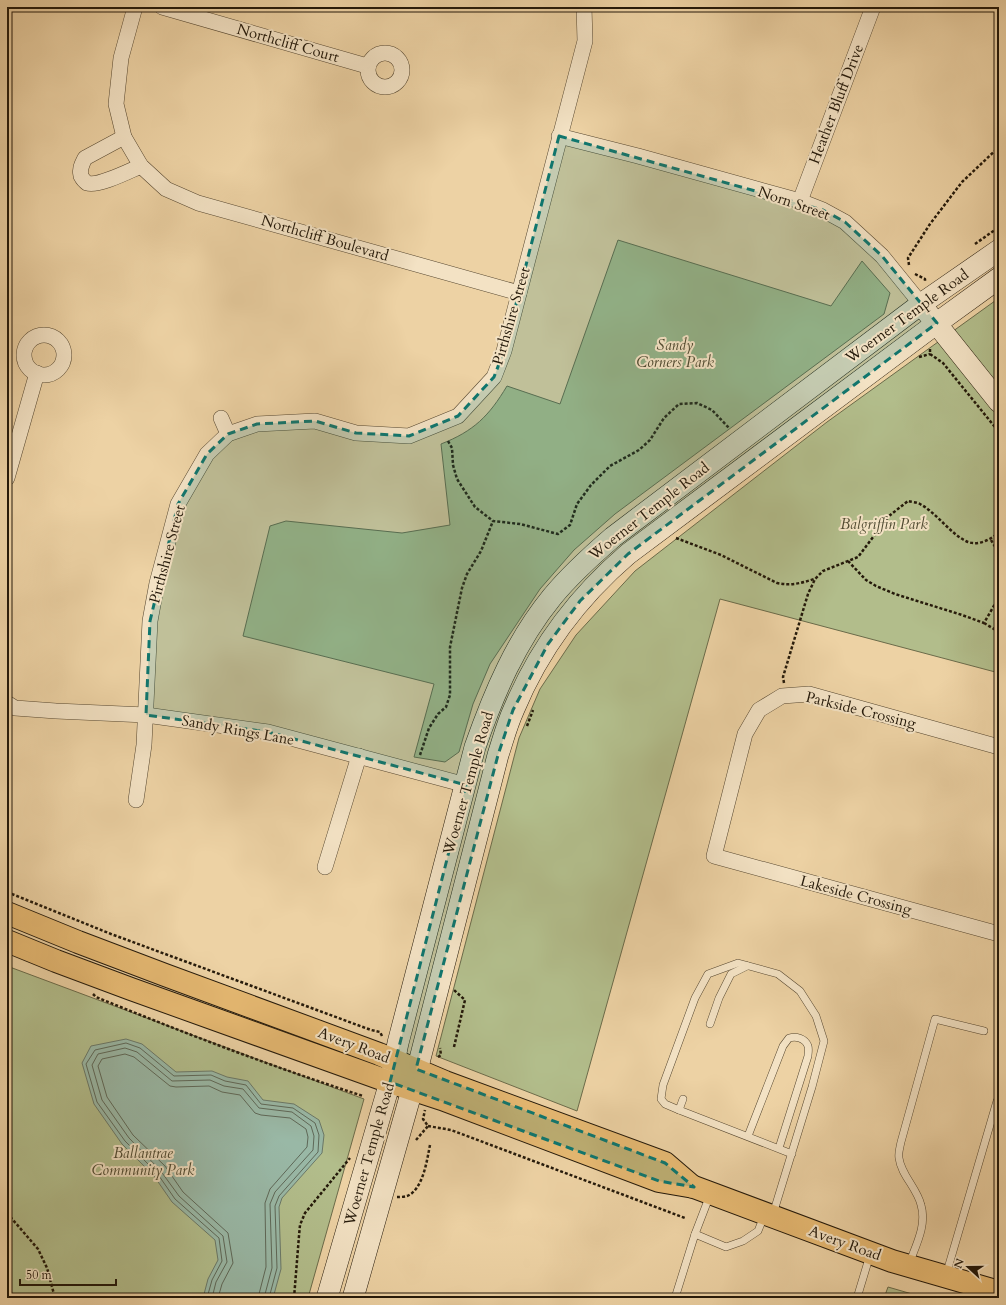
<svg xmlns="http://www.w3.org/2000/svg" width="1006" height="1305" font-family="Cardo,serif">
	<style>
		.green { fill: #b2bd8b; stroke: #6b6b4a }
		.water { fill: #99b8a6; stroke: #6a7868 }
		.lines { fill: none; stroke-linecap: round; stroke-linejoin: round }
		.shore { stroke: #5e6858; stroke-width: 1 }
		.lane-casing { stroke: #564730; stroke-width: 8 }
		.street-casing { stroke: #564730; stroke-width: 16 }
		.secondary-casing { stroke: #24190a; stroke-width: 22 }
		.primary-casing { stroke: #24190a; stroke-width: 24 }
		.path { stroke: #24190a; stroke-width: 2.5; stroke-dasharray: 3 2; stroke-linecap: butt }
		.lane { stroke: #f3e2c4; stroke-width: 7 }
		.street { stroke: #f3e2c4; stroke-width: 15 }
		.secondary { stroke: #f3e2c4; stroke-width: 21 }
		.primary { stroke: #e6b972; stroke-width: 22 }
		.marked { fill: #0f766e; fill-opacity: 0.2; stroke: #0f766e; stroke-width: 3; stroke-dasharray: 8 5; stroke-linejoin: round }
		.labels { text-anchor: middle; stroke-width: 4; stroke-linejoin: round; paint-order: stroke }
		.street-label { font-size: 15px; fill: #24190a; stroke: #f3e2c4 }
		.park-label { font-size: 15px; font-style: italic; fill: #4f4a31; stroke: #f3e2c4 }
	</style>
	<rect width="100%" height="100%" fill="#edd2a4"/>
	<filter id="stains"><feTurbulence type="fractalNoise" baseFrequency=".005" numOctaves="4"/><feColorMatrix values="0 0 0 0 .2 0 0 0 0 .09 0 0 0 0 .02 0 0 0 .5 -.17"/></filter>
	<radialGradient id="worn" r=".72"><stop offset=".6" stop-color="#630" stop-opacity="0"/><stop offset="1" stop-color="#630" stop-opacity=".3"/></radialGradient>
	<g class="green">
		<path d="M 618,240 L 831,306 L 862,261 L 890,293 L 884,314 L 615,514 L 574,550 L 540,589 L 490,664 L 473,704 L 459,752 L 445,762 L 414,757 L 434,684 L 243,636 L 270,526 L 286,521 L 402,533 L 450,525 L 441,444 C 474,431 489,416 507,386 L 560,404 Z"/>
		<path d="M 999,298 L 999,673 L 720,599 L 577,1111 L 436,1056 L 519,738 L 540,689 L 576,635 L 635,571 L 827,422 Z"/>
		<path d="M 7,966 L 364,1099 L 308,1298 L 20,1298 L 7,1293 Z"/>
		<path d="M 888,1287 L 926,1298 L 884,1298 Z"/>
	</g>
	<g class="water">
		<path d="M 126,1039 L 142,1044 L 176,1072 L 212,1071 L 227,1077 L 248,1081 L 263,1100 L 294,1104 L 319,1120 L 324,1135 L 322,1153 L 282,1198 L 279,1207 L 281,1269 L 273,1298 L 203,1298 L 208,1279 L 218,1260 L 215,1240 L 172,1202 L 154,1176 L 122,1144 L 94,1104 L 82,1063 L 91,1046 Z"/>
		<path d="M 7,1042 L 11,1074 L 7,1081 Z"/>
	</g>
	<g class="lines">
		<g class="shore">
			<path d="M 207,1298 L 212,1280 L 222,1261 L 219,1238 L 175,1199 L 157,1173 L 125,1141 L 97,1102 L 86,1064 L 95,1050 L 126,1043 L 140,1048 L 174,1076 L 211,1075 L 225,1081 L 246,1085 L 261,1104 L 293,1108 L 315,1123 L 319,1135 L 318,1152 L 279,1196 L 275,1206 L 277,1268 L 269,1298"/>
			<path d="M 212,1298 L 216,1282 L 227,1262 L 223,1236 L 179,1196 L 160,1170 L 129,1138 L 102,1100 L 92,1065 L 98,1054 L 125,1048 L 137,1052 L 172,1081 L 210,1080 L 224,1086 L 243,1089 L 259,1108 L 292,1112 L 311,1126 L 314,1136 L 313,1150 L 275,1192 L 270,1204 L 272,1268 L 264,1298"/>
			<path d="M 218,1298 L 222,1284 L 233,1263 L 228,1233 L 183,1192 L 165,1166 L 133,1135 L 107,1097 L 98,1066 L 102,1059 L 125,1054 L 134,1057 L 170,1086 L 176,1087 L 209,1086 L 222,1092 L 240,1095 L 255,1113 L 261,1115 L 290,1118 L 306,1129 L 308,1137 L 307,1147 L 270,1189 L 265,1203 L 266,1267 L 258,1298"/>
		</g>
		<defs>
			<g id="lane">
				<path d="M 710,1024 L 719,998 L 731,974 L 747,966"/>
				<path d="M 679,1110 L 683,1099"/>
				<path d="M 748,1136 L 783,1046 L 789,1038 C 796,1036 805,1038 808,1046 C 809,1049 808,1054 808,1056 L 779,1148"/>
				<path d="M 773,1214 L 812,1087 L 824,1041 L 816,1016 L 800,991 L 778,974 L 738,963 L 708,974 L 695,998 L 663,1085 L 661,1099 L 665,1104 L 679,1110 L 792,1154"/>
				<path d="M 695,1234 L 726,1247 L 743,1241 L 758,1231 L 764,1216"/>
				<path d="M 909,1264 C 916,1245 927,1225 921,1205 C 917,1188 901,1175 899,1158 C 898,1153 900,1147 901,1142 L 935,1019 L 984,1031"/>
				<path d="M 946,1275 L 997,1101"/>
				<path d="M 675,1298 L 695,1234 L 710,1195"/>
				<path d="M 857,1298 L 870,1255"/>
			</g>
			<g id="street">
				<path d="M 135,7 L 121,58 L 116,104 L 124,137 L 141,166 L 166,189 L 198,203 L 519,293"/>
				<path d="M 162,7 L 367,66"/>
				<circle cx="385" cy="70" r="17"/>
				<path d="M 559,136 L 638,156 L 800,201 L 823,210 L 845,222 L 882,256 L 921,304"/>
				<path d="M 124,137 L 85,158 C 82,164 79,169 81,176 C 82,178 84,181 87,183 C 98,187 129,171 141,166"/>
				<path d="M 800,201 L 873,7"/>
				<circle cx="44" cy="355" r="20"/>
				<path d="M 221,418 L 228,434"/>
				<path d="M 7,478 L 37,373"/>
				<path d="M 7,703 L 15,708 L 56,711 L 146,715 L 268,732 L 466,785"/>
				<path d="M 999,747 L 809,694 L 782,696 L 759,710 L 745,734 L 714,856 L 999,934"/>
				<path d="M 136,800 L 144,745 L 150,621 L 157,583 L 178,504 L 207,454 L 228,434 L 257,424 L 315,421 L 356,433 L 409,436 L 458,416 L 494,377 L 504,351 L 585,41 L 584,7"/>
				<path d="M 325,867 L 359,756"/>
			</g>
			<g id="secondary">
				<path d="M 927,312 L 999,402"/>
				<path d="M 327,1298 L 390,1082 L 398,1043 L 475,747 C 494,693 516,641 552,597 C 570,575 591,556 613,537 L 921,304 L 999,250"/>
				<path d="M 353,1298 L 412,1090 L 498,755 C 503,740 507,724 514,709 C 539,649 579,596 628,554 L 937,323 L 999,278"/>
			</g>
			<g id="primary">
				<path d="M 7,913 L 78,942 L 165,975 L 379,1054 L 445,1082 L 665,1163 L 693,1187"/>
				<path d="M 7,941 L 56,961 L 131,989 L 390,1082 L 442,1099 L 659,1181 L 694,1187 L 892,1261 L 999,1292"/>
			</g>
		</defs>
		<use href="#lane" class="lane-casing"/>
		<use href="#street" class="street-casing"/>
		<use href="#secondary" class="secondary-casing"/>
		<use href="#primary" class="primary-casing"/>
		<g class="path">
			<path d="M 975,244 L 999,227"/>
			<path d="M 909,265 L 908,258 L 930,224 L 962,182 L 999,147"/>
			<path d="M 915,274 L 925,279 L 925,281"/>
			<path d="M 930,349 L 930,354 L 943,363 L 999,432"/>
			<path d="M 919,357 L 930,354"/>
			<path d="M 448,441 L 452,448 L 453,465 L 457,479 L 475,507 L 493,521 L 520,524 L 558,534 L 570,525 L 577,504 L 591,485 L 610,466 L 639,450 L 650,440 L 664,418 L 679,404 L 697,403 L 712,410 L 729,428"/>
			<path d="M 676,538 L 721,555 L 777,583 C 791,586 802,583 814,579"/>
			<path d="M 991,540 L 999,553"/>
			<path d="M 848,561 L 866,580 L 876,586 L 895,594 L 962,615 L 984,623 L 999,597"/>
			<path d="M 984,623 L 999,632"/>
			<path d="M 784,683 L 783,677 L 808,594 L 815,579 L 823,571 L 858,557 L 889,516 L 908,501 C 911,502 916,502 920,504 C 938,514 950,534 968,542 C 979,546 992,539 999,532"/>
			<path d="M 527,726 L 533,710"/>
			<path d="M 420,755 L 429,728 L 438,714 L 446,707 L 450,695 L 450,647 L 462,588 L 467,574 L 481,551 L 493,521"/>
			<path d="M 7,892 L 111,934 L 371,1030 L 380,1032 L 382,1036"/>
			<path d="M 93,994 L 96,997 C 184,1033 273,1067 363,1096"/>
			<path d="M 454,1047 L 465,1000 L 454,990"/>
			<path d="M 438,1057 L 441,1055 L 440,1048"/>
			<path d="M 428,1126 L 451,1130 L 685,1218"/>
			<path d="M 416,1140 L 428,1126 L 423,1119 L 425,1110"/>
			<path d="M 397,1197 C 400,1197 404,1197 407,1196 C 423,1190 427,1160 430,1145"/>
			<path d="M 7,1213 L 38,1249 L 47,1268 L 55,1298"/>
			<path d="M 294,1298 L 299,1236 L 300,1225 L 305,1213 L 350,1158"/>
		</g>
		<use href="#lane" class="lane"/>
		<use href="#street" class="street"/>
		<use href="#secondary" class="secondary"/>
		<use href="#primary" class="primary"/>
	</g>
	<path class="marked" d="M 559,136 L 823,210 L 845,222 L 882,256 L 937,323 L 628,554 L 580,601 L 548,644 L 513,710 L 498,755 L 416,1069 L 665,1163 L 694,1187 L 659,1181 L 390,1082 L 466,785 L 268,732 L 146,715 L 150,621 L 178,504 L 207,454 L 228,434 L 257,424 L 315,421 L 356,433 L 409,436 L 458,416 L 494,377 L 504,351 Z"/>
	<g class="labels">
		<g class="street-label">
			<text transform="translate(288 43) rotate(16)" y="5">Northcliff Court</text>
			<text transform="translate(836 104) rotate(-69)" y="5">Heather Bluff Drive</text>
			<text transform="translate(794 203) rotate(19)" y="5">Norn Street</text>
			<text transform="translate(325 238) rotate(16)" y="5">Northcliff Boulevard</text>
			<text transform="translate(511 316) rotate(-74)" y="5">Pirthshire Street</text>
			<text transform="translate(907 316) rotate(-36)" y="5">Woerner Temple Road</text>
			<text transform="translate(649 511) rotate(-38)" y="5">Woerner Temple Road</text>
			<text transform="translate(167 554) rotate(-75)" y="5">Pirthshire Street</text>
			<text transform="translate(861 710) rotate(14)" y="5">Parkside Crossing</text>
			<text transform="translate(238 730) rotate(10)" y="5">Sandy Rings Lane</text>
			<text transform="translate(468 783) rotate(-74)" y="5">Woerner Temple Road</text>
			<text transform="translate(856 895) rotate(15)" y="5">Lakeside Crossing</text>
			<text transform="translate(354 1045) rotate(21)" y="5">Avery Road</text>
			<text transform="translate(369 1154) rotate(-74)" y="5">Woerner Temple Road</text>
			<text transform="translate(845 1243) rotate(20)" y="5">Avery Road</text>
		</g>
		<g class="park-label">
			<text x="675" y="350">Sandy<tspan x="675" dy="17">Corners Park</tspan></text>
			<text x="884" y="529">Balgriffin Park</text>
			<text x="143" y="1158">Ballantrae<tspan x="143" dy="17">Community Park</tspan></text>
		</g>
	</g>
	<rect width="1006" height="1305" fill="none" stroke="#edd2a4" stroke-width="24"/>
	<rect x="8" y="8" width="990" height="1289" fill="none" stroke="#24190a" stroke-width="2"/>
	<rect x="12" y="12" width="982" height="1281" fill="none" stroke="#24190a"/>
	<g transform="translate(968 1267) rotate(291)" stroke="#f3e2c4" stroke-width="3" paint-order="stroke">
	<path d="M0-3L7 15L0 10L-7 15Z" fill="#24190a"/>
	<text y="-6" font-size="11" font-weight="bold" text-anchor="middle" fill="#24190a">N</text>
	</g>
	<path d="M20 1279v6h96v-6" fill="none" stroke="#24190a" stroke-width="2"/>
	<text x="26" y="1279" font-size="12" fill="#24190a" stroke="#f3e2c4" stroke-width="3" paint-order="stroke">50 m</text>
	<rect width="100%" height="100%" filter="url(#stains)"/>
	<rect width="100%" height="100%" fill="url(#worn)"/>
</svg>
